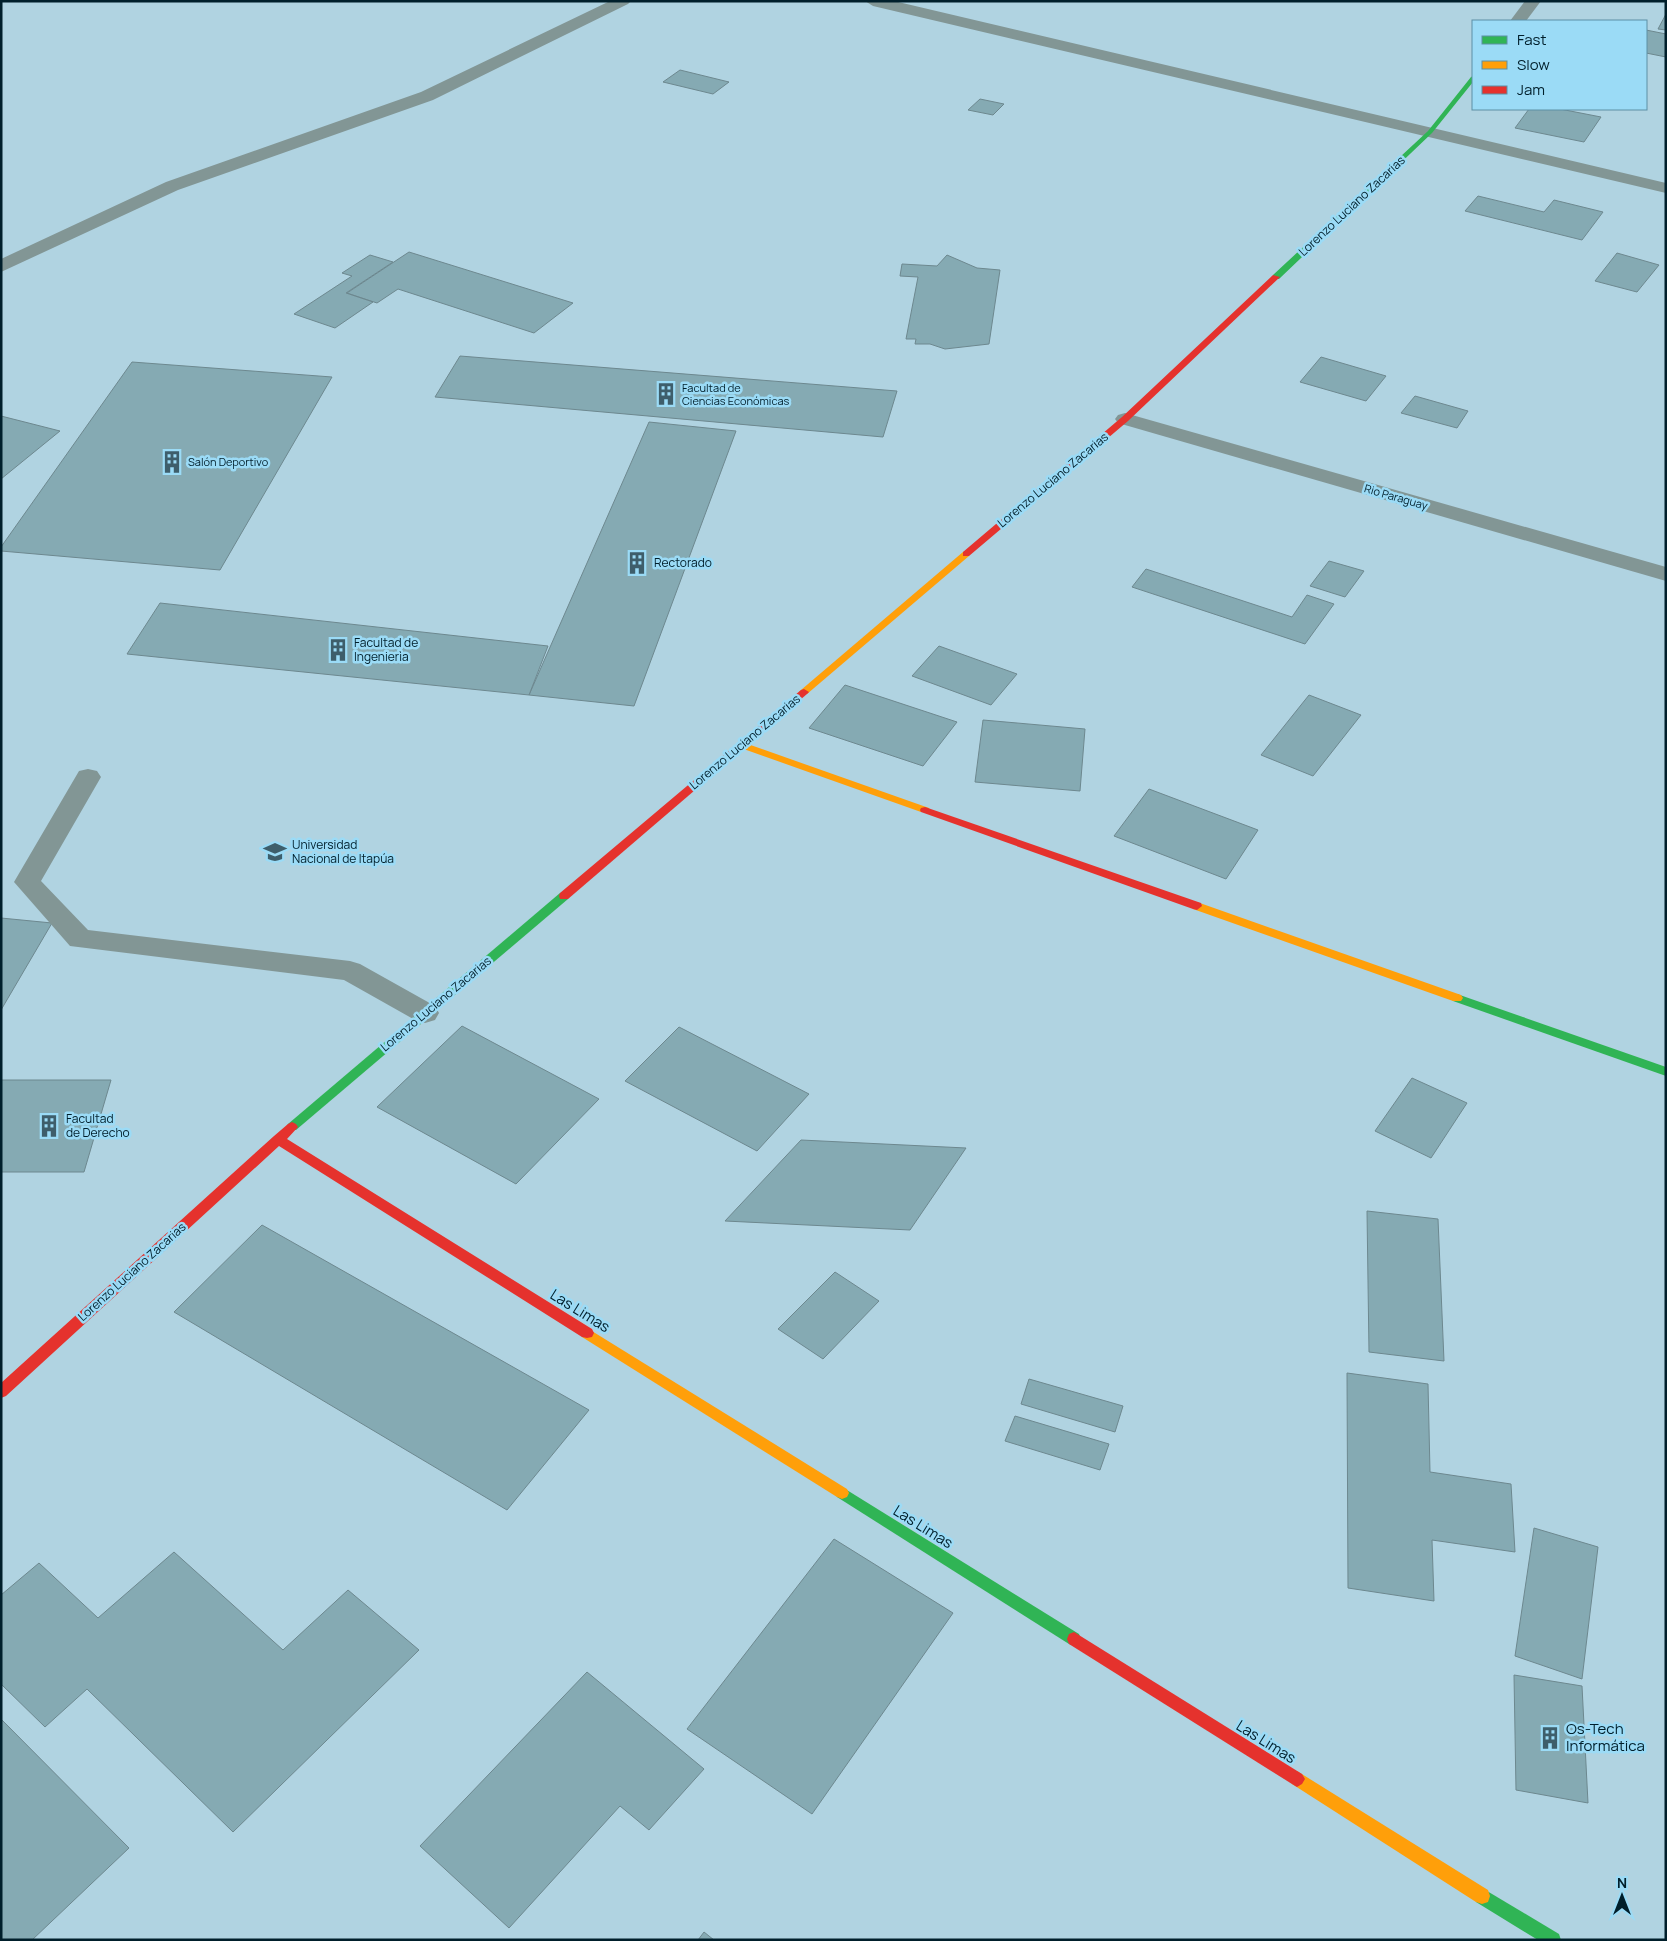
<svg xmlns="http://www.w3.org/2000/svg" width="1667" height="1941" font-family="Manrope,sans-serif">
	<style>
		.building { fill: #85aab3; stroke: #6d888f }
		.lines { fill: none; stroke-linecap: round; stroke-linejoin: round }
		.lane { fill: #829695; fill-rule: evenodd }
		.street { fill: #829695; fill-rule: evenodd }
		.fast { fill: #30b455; fill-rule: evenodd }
		.slow { fill: #ff9f0a; fill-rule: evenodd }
		.jam { fill: #e5322d; fill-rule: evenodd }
		.labels { text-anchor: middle; stroke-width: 5; stroke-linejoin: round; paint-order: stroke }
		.far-poi-label { font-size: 11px; fill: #001f2b; stroke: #9bdbf6; text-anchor: start }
		.far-street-label { font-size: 11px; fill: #001f2b; stroke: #9bdbf6 }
		.street-label { font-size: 12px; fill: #001f2b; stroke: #9bdbf6 }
		.poi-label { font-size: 12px; fill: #001f2b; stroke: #9bdbf6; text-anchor: start }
		.near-street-label { font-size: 15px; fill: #001f2b; stroke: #9bdbf6 }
		.near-poi-label { font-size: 15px; fill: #001f2b; stroke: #9bdbf6; text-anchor: start }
	</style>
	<rect width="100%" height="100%" fill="#b0d3e1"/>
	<g class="building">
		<path d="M 1666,14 L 1666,30 L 1658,29 Z"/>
		<path d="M 1646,30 L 1666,34 L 1666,57 L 1646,53 Z"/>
		<path d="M 680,70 L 729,82 L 713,94 L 663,82 Z"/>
		<path d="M 980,99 L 1004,104 L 993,115 L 968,110 Z"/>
		<path d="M 1529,109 L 1560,109 L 1601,117 L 1584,142 L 1515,128 Z"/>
		<path d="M 1478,196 L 1544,212 L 1554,200 L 1603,212 L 1582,240 L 1465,211 Z"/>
		<path d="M 409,252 L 573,303 L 534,333 L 398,289 L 377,303 L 347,293 Z"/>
		<path d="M 1617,253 L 1659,265 L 1637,292 L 1595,281 Z"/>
		<path d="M 370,255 L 393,262 L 346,293 L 373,302 L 335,328 L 294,314 L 352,276 L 342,273 Z"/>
		<path d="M 947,255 L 977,268 L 1000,270 L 989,344 L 945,349 L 930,344 L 915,344 L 916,339 L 906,339 L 918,277 L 900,276 L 902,264 L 937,266 Z"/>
		<path d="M 460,356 L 897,391 L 883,437 L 435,397 Z"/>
		<path d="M 1321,357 L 1386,376 L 1366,401 L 1300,382 Z"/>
		<path d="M 132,362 L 332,377 L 220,570 L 1,551 L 1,547 Z"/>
		<path d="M 1415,396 L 1468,411 L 1457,428 L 1401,413 Z"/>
		<path d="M 1,416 L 60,431 L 1,479 Z"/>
		<path d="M 649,422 L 736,431 L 634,706 L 529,695 Z"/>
		<path d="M 1329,561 L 1364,571 L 1345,597 L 1310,586 Z"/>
		<path d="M 1146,569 L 1292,617 L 1307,595 L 1334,604 L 1305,644 L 1132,587 Z"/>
		<path d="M 160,603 L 548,646 L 529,695 L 127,654 Z"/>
		<path d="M 939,646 L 1017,674 L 991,705 L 912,676 Z"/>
		<path d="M 845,685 L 957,722 L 923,766 L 809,728 Z"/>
		<path d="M 1309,695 L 1361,715 L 1313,776 L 1261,755 Z"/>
		<path d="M 983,720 L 1085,729 L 1080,791 L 975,782 Z"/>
		<path d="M 1149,789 L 1258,830 L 1226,879 L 1114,836 Z"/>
		<path d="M 1,918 L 52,923 L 1,1010 Z"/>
		<path d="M 462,1026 L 599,1099 L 516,1184 L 377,1107 Z"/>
		<path d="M 679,1027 L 809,1094 L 757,1151 L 625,1081 Z"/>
		<path d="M 1412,1078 L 1467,1103 L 1431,1158 L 1375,1131 Z"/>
		<path d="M 1,1080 L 111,1080 L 84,1172 L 1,1172 Z"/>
		<path d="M 801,1140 L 966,1148 L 910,1230 L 725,1221 Z"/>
		<path d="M 1367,1211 L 1438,1219 L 1444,1361 L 1369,1352 Z"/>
		<path d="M 262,1225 L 589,1410 L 507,1510 L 174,1312 Z"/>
		<path d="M 835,1272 L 879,1301 L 823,1359 L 778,1329 Z"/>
		<path d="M 1347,1373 L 1428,1384 L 1430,1472 L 1511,1484 L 1515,1552 L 1432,1540 L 1434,1601 L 1348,1588 Z"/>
		<path d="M 1029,1379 L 1123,1406 L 1115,1432 L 1021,1404 Z"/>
		<path d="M 1015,1416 L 1109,1444 L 1100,1470 L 1005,1441 Z"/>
		<path d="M 1534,1528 L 1598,1547 L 1582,1679 L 1515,1656 Z"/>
		<path d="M 834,1539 L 953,1613 L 812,1814 L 687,1729 Z"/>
		<path d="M 174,1552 L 283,1650 L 348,1590 L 419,1650 L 233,1832 L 87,1689 L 45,1727 L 1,1684 L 1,1595 L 39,1563 L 98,1618 Z"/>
		<path d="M 587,1672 L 704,1769 L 649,1830 L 620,1806 L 509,1928 L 420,1846 Z"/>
		<path d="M 1514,1675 L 1582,1686 L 1588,1803 L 1516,1790 Z"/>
		<path d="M 1,1719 L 129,1848 L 32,1940 L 1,1940 Z"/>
		<path d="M 704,1932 L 714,1940 L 698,1940 Z"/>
	</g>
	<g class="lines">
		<path class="lane" d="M 88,769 L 97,771 L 101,777 L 41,881 L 88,930 L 350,961 L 360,964 L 435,1006 L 439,1013 L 435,1020 L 425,1023 L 415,1020 L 344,980 L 70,946 L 14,882 L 79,771 Z"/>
		<g class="street">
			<path d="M 610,1 L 631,1 L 628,4 L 433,100 L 178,190 L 1,272 L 1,259 L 166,182 L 421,92 Z"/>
			<path d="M 865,1 L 894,1 L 1666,183 L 1666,193 L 873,6 Z"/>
			<path d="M 1525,1 L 1541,1 L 1526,21 L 1510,21 Z"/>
			<path d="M 1125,413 L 1666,567 L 1666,581 L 1118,423 L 1115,419 L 1118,415 Z"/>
		</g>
		<g class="fast">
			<path d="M 1473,76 L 1473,82 L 1432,133 L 1279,279 L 1273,279 L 1273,275 L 1428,131 L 1471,77 Z"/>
			<path d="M 564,892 L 568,893 L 569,896 L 568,899 L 296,1130 L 288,1130 L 286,1127 L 288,1124 L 560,893 Z"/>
			<path d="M 1457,994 L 1666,1067 L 1666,1076 L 1453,1001 L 1451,998 L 1453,995 Z"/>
			<path d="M 842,1487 L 1079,1634 L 1081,1639 L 1079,1644 L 1074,1646 L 1069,1644 L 837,1497 L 835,1493 L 837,1489 Z"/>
			<path d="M 1482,1888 L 1559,1934 L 1561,1940 L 1538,1940 L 1476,1902 L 1474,1896 L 1476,1890 Z"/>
		</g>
		<g class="slow">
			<path d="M 966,551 L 969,552 L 969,556 L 807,694 L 801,694 L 799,692 L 801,690 L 963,552 Z"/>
			<path d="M 742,742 L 929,808 L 930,810 L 929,812 L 921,812 L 738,747 L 737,745 Z"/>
			<path d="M 1197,902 L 1461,995 L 1463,998 L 1461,1001 L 1453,1001 L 1193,909 L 1192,906 L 1193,903 Z"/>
			<path d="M 587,1328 L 847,1489 L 849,1493 L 847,1497 L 842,1499 L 837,1497 L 582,1337 L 580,1333 L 582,1329 Z"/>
			<path d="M 1297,1771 L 1488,1890 L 1490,1896 L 1488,1902 L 1482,1904 L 1476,1902 L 1292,1784 L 1289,1779 L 1292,1774 Z"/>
		</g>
		<g class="jam">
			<path d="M 1273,275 L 1280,277 L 1128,421 L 969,556 L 963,556 L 963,552 L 1122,417 Z"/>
			<path d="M 804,689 L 809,692 L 807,694 L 568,899 L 560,899 L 559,896 L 560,893 L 801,690 Z"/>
			<path d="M 925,807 L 1201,903 L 1202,906 L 1197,910 L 1193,909 L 921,812 L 920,810 L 921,808 Z"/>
			<path d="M 292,1122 L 296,1124 L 298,1127 L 287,1139 L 592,1329 L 594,1333 L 592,1337 L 587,1338 L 582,1337 L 279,1146 L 6,1396 L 1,1398 L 1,1383 L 274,1136 L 288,1124 Z"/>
			<path d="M 1074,1632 L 1302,1774 L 1305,1779 L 1302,1784 L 1297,1787 L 1292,1784 L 1069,1644 L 1067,1639 L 1069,1634 Z"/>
		</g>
	</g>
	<defs>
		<symbol id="building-bare" viewBox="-9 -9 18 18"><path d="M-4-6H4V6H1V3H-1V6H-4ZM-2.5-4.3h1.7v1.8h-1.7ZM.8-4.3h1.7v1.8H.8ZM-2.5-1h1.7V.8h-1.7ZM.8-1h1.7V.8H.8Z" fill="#3e5e6b" stroke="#9bdbf6" stroke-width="2.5" paint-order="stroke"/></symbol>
		<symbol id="university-bare" viewBox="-9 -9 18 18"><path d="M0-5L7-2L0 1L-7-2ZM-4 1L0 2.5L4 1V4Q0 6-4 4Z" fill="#3e5e6b" stroke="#9bdbf6" stroke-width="2.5" paint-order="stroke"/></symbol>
	</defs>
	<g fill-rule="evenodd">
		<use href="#building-bare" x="650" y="378" width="32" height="32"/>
		<use href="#building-bare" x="156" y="446" width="32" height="32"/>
		<use href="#building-bare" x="621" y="547" width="32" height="32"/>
		<use href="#building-bare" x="322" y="634" width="32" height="32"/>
		<use href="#university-bare" x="259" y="836" width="32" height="32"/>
		<use href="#building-bare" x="33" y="1110" width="32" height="32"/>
		<use href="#building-bare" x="1534" y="1722" width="32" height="32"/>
	</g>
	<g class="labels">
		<g class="far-poi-label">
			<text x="682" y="392">Facultad de<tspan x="682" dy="13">Ciencias Económicas</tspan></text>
			<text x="188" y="466">Salón Deportivo</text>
		</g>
		<g class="far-street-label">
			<text transform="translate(1396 497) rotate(16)" y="4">Rio Paraguay</text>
		</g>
		<g class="street-label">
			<text transform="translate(1352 206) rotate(-43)" y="4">Lorenzo Luciano Zacarias</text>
			<text transform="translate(1053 480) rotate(-40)" y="4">Lorenzo Luciano Zacarias</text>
			<text transform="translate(745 742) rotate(-40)" y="4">Lorenzo Luciano Zacarias</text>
			<text transform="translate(436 1004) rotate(-40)" y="4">Lorenzo Luciano Zacarias</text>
			<text transform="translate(132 1272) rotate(-42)" y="4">Lorenzo Luciano Zacarias</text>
		</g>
		<g class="poi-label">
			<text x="654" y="567">Rectorado</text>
			<text x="354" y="647">Facultad de<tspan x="354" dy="14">Ingenierìa</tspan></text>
			<text x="292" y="849">Universidad<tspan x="292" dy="14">Nacional de Itapúa</tspan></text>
			<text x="66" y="1123">Facultad<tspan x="66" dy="14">de Derecho</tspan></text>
		</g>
		<g class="near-street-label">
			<text transform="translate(580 1311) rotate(32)" y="5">Las Limas</text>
			<text transform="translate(923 1527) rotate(32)" y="5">Las Limas</text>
			<text transform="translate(1266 1742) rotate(32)" y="5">Las Limas</text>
		</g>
		<g class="near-poi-label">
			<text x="1566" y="1734">Os-Tech<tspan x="1566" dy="17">Informática</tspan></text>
		</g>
	</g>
	<rect width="1667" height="1941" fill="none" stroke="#001f2b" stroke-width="5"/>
	<rect x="1472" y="20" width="175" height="90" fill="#9bdbf6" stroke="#5d90a5"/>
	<rect x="1482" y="36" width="25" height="8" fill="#30b455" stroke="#5d90a5"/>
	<text x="1517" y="45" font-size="15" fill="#001f2b">Fast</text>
	<rect x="1482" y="61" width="25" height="8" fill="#ff9f0a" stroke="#5d90a5"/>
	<text x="1517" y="70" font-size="15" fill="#001f2b">Slow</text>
	<rect x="1482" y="86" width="25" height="8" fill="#e5322d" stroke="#5d90a5"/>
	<text x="1517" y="95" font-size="15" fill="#001f2b">Jam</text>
	<g transform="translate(1622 1896)" stroke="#9bdbf6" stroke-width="4" paint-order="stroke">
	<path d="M0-4L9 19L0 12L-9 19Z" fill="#001f2b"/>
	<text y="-8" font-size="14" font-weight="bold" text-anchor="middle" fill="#001f2b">N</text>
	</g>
</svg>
